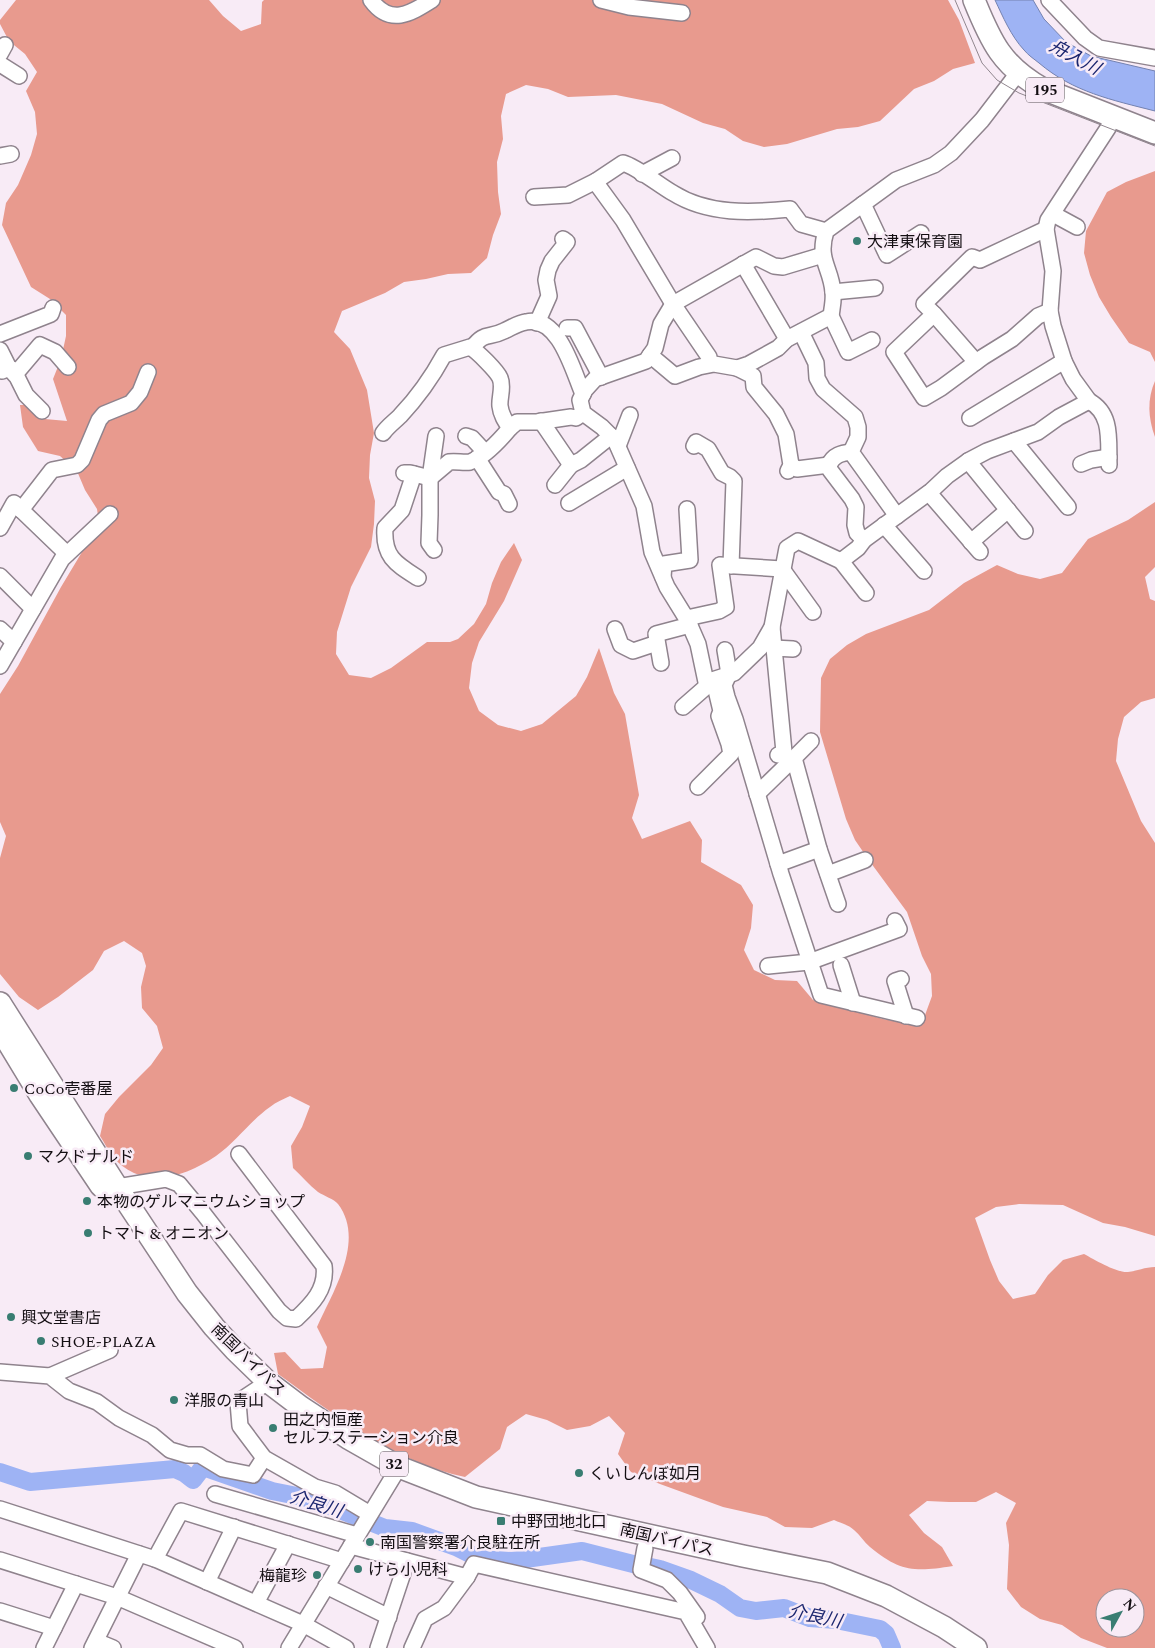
<svg xmlns="http://www.w3.org/2000/svg" width="1155" height="1648" font-family="Spectral,'Noto Sans JP',serif">
	<style>
		.forest { fill: #e89a8e; fill-rule: evenodd }
		.water { fill: #9eb3f4; stroke: #7482b0 }
		.lines { fill: none; stroke-linecap: round; stroke-linejoin: round }
		.river { stroke: #9eb3f4; stroke-width: 18 }
		.minor-casing { stroke: #8f838d; stroke-width: 18 }
		.highway-casing { stroke: #8f838d; stroke-width: 24 }
		.minor { stroke: #fff; stroke-width: 15 }
		.highway { stroke: #fff; stroke-width: 21 }
		.tram { stroke: #91878f; stroke-width: 1 }
		.poi-dot { fill: #397d72; stroke: #f8ebf6; stroke-width: 2 }
		.labels { text-anchor: middle; stroke-width: 5; stroke-linejoin: round; paint-order: stroke }
		.shield { fill: #f8ebf6; stroke: #585056; stroke-width: 1 }
		.shield-label { font-size: 15px; font-weight: bold; fill: #130e12 }
		.poi-label { font-size: 16px; fill: #130e12; stroke: #f8ebf6; text-anchor: start }
		.street-label { font-size: 16px; fill: #130e12; stroke: #f8ebf6 }
		.water-label { font-size: 18px; font-style: italic; fill: #1b266f; stroke: #f8ebf6 }
	</style>
	<rect width="100%" height="100%" fill="#f8ebf6"/>
	<g class="forest">
		<path d="M 16,0 L 209,0 L 223,16 L 241,31 L 261,24 L 262,2 L 264,0 L 948,0 L 959,20 L 975,63 L 953,69 L 934,81 L 914,89 L 880,121 L 858,127 L 837,129 L 787,144 L 764,147 L 743,141 L 725,129 L 703,123 L 662,104 L 616,95 L 568,97 L 548,89 L 526,85 L 506,94 L 501,116 L 503,139 L 497,162 L 498,192 L 501,214 L 493,235 L 487,258 L 471,273 L 448,274 L 426,279 L 404,282 L 385,293 L 342,311 L 334,332 L 350,349 L 367,390 L 374,433 L 370,455 L 369,478 L 375,501 L 374,524 L 371,547 L 351,587 L 337,632 L 336,654 L 349,675 L 371,678 L 391,668 L 427,642 L 450,642 L 458,639 L 474,624 L 486,604 L 492,583 L 501,562 L 514,543 L 522,560 L 504,601 L 479,642 L 472,663 L 469,688 L 479,711 L 498,725 L 521,731 L 542,724 L 576,696 L 587,677 L 599,648 L 614,693 L 625,714 L 639,795 L 632,818 L 642,839 L 690,821 L 702,840 L 701,862 L 741,885 L 753,905 L 751,928 L 744,950 L 754,970 L 775,980 L 797,981 L 813,1000 L 883,1019 L 921,1026 L 932,996 L 931,974 L 922,956 L 907,912 L 868,859 L 855,840 L 846,819 L 820,732 L 821,678 L 830,659 L 847,645 L 866,634 L 929,610 L 964,583 L 997,565 L 1018,574 L 1040,579 L 1062,573 L 1088,539 L 1128,520 L 1155,502 L 1155,567 L 1145,577 L 1150,599 L 1155,601 L 1155,698 L 1141,702 L 1124,717 L 1118,739 L 1116,761 L 1141,821 L 1155,843 L 1155,1236 L 1125,1227 L 1103,1223 L 1063,1205 L 1019,1204 L 996,1207 L 975,1218 L 990,1260 L 999,1281 L 1013,1299 L 1035,1294 L 1048,1275 L 1063,1260 L 1084,1254 C 1095,1260 1117,1273 1128,1272 C 1137,1271 1145,1267 1155,1267 L 1155,1648 L 1107,1648 L 1081,1638 L 1062,1625 L 1040,1619 L 1021,1607 L 1007,1589 L 1009,1545 L 1006,1523 L 1016,1503 L 996,1492 L 976,1502 L 949,1502 L 927,1501 L 909,1515 L 924,1533 L 942,1547 L 953,1566 C 915,1572 900,1572 870,1547 C 864,1542 860,1535 854,1530 C 849,1525 840,1523 834,1520 L 812,1528 L 785,1527 L 767,1517 L 723,1507 L 660,1484 L 631,1472 L 618,1454 L 625,1433 L 609,1416 L 590,1426 L 567,1430 L 547,1420 L 526,1414 L 507,1427 L 500,1449 L 465,1477 C 397,1463 333,1414 278,1374 L 274,1353 L 285,1352 L 301,1369 L 323,1368 L 327,1347 L 317,1327 C 332,1293 366,1241 338,1204 C 334,1199 324,1196 318,1192 C 309,1185 302,1176 293,1168 L 291,1146 L 302,1127 L 310,1106 L 290,1096 C 284,1099 276,1102 270,1107 C 250,1121 236,1142 216,1156 C 183,1178 142,1191 112,1156 C 108,1150 104,1142 100,1136 L 105,1114 L 119,1097 L 151,1065 L 163,1048 L 157,1026 L 142,1008 L 141,987 L 146,966 L 142,953 L 124,941 L 104,951 L 93,970 L 58,997 L 38,1010 L 19,997 L 0,974 L 0,858 L 6,836 L 0,822 L 0,694 L 18,666 L 61,587 L 85,547 L 100,530 L 97,509 L 85,490 L 77,471 L 60,456 L 38,451 L 23,427 L 20,405 L 32,405 L 45,419 L 67,421 L 53,379 L 61,359 L 66,336 L 66,315 L 50,299 L 31,287 L 2,225 L 6,203 L 18,185 L 31,155 L 37,134 L 35,112 L 26,91 L 37,72 L 25,54 L 9,41 L 0,24 L 0,20 ZM 1105,1598 L 1135,1598 L 1135,1628 L 1105,1628 Z"/>
		<path d="M 1155,171 L 1155,362 L 1150,352 L 1129,343 L 1111,317 L 1099,297 L 1090,275 L 1084,253 L 1086,231 L 1107,192 L 1126,182 Z"/>
		<path d="M 1155,381 L 1155,437 C 1148,418 1147,399 1155,381 Z"/>
	</g>
	<path class="water" d="M 995,0 L 1033,0 L 1044,19 L 1066,42 L 1091,56 L 1155,71 L 1155,111 C 1112,100 1073,92 1039,63 C 1034,59 1028,55 1024,50 C 1011,36 1003,17 995,0 Z"/>
	<g class="lines">
		<g class="river">
			<path d="M 0,1472 L 30,1482 L 175,1469 L 184,1473 L 193,1480 L 203,1467 L 272,1491 L 312,1499 L 385,1528 L 412,1531 L 456,1547 L 480,1559 L 511,1561 L 582,1551 L 637,1565"/>
			<path d="M 646,1566 L 660,1569 L 691,1580 L 720,1594 L 740,1608 L 756,1611 L 784,1608 L 810,1618 L 836,1620 L 880,1629 L 886,1634 L 892,1648"/>
		</g>
		<defs>
			<g id="minor">
				<path d="M 371,0 C 390,26 410,14 432,0"/>
				<path d="M 601,0 L 629,7 L 682,13"/>
				<path d="M 1049,0 L 1085,38 L 1099,48 L 1155,58"/>
				<path d="M 0,54 L 5,45"/>
				<path d="M 0,64 L 19,76"/>
				<path d="M 0,156 L 11,154"/>
				<path d="M 642,174 L 672,158"/>
				<path d="M 534,197 L 568,195 L 596,181"/>
				<path d="M 863,204 L 887,255 L 921,233"/>
				<path d="M 1053,214 L 1077,227"/>
				<path d="M 1046,229 L 980,260 L 972,257 L 924,304 L 934,314 L 894,352 L 924,398 L 941,388 L 983,357 L 1012,339 L 1038,316 L 1050,311"/>
				<path d="M 823,255 L 783,267 L 774,266 L 756,257 L 673,304 L 661,324 L 655,348 L 646,361 L 595,379 L 585,390 L 580,400 L 583,413 L 602,427 L 615,440 L 644,506 L 652,552 L 667,587 L 688,621 L 698,644 L 706,682 L 734,673 L 760,648 L 772,627 L 787,548 L 798,541 L 841,561 L 858,548 L 864,540 L 931,491 L 947,476 L 968,461 L 987,451 L 1038,432 L 1059,417 L 1089,401 L 1073,379 L 1064,361 L 1053,326 L 1050,311 L 1053,271 L 1046,229 L 1048,220 L 1108,128 L 1112,117"/>
				<path d="M 743,264 L 787,339"/>
				<path d="M 833,292 L 875,288"/>
				<path d="M 934,314 L 976,362"/>
				<path d="M 831,316 L 848,352 L 872,340"/>
				<path d="M 537,323 L 549,296 L 546,280 L 548,270 L 552,261 L 567,242 L 563,239"/>
				<path d="M 567,328 L 575,328 L 601,377"/>
				<path d="M 801,332 L 816,363 L 817,378 L 823,389 L 855,417 L 858,427 L 858,437 L 851,452 L 897,516"/>
				<path d="M 0,334 L 51,314 L 53,308"/>
				<path d="M 472,348 C 485,331 488,339 504,331 C 511,328 518,323 526,322 C 559,315 573,371 583,394"/>
				<path d="M 0,350 L 9,368 L 2,371"/>
				<path d="M 650,355 L 675,376 L 699,367 L 714,364 L 737,368"/>
				<path d="M 709,357 L 673,304 L 623,220 L 599,187 L 596,181 L 623,163 C 637,167 659,185 673,193 C 708,215 751,213 790,209 L 801,224 L 826,231"/>
				<path d="M 9,368 L 18,371 L 40,345 L 55,352 L 68,367"/>
				<path d="M 9,368 L 17,377 L 26,395 L 42,411"/>
				<path d="M 1089,401 C 1113,414 1108,441 1109,465"/>
				<path d="M 970,418 L 1064,361"/>
				<path d="M 541,421 L 571,465 L 581,460 L 611,436"/>
				<path d="M 383,433 C 388,426 394,422 400,416 C 417,398 432,377 444,355 L 470,347 C 477,351 497,371 500,378 C 504,387 499,398 500,406 C 501,415 505,421 510,428 L 517,422 L 537,422 L 571,417 L 576,418 L 583,413"/>
				<path d="M 466,436 L 472,438 L 485,452"/>
				<path d="M 1014,441 L 1068,507"/>
				<path d="M 618,446 L 630,415"/>
				<path d="M 694,446 L 696,442 L 708,449 L 722,473 L 730,477 L 734,481 L 731,566"/>
				<path d="M 851,452 C 842,453 833,455 829,465 L 830,470 L 852,499 L 856,507 L 855,525 L 857,533 L 864,540"/>
				<path d="M 477,458 L 499,492 L 504,494 L 509,504"/>
				<path d="M 968,461 L 1025,531"/>
				<path d="M 1081,464 L 1091,460 L 1109,457"/>
				<path d="M 791,465 L 797,469 L 829,465"/>
				<path d="M 788,471 L 791,465 L 786,434 L 776,414 L 754,387 L 753,376 L 737,368 L 749,364 L 778,348 L 787,339 L 831,316 C 832,308 834,300 833,292 C 831,267 817,260 826,231 L 896,180 L 934,165 L 951,153 L 982,120 L 1018,73"/>
				<path d="M 404,473 L 410,473 L 430,478 L 449,462 C 456,461 464,463 470,462 C 485,457 500,440 510,428"/>
				<path d="M 414,474 L 402,510 L 385,528 C 383,557 396,564 418,578"/>
				<path d="M 555,485 L 571,465"/>
				<path d="M 929,493 L 980,552"/>
				<path d="M 569,503 L 627,468"/>
				<path d="M 21,510 L 52,470 L 77,465 L 82,460 L 99,420 L 104,414 L 131,403 L 140,392 L 148,372"/>
				<path d="M 884,525 L 924,571"/>
				<path d="M 0,528 L 14,503 L 67,554"/>
				<path d="M 971,542 L 1008,510"/>
				<path d="M 434,550 L 429,543 L 430,515 L 430,478 L 436,436"/>
				<path d="M 841,561 L 866,593"/>
				<path d="M 0,576 L 33,609"/>
				<path d="M 663,577 L 664,564 L 690,560 L 687,509"/>
				<path d="M 687,618 L 719,611 L 726,607 L 720,565 L 782,569 L 813,612"/>
				<path d="M 772,627 L 784,752 L 778,755"/>
				<path d="M 0,629 L 14,642"/>
				<path d="M 615,629 L 621,645 L 633,651 L 657,643"/>
				<path d="M 773,648 L 793,649"/>
				<path d="M 725,650 L 729,674 L 724,685 L 727,697 L 735,719 L 781,874 L 821,995 L 917,1018"/>
				<path d="M 661,663 L 656,634 L 690,625"/>
				<path d="M 0,666 L 62,559 L 110,514"/>
				<path d="M 683,707 L 707,686"/>
				<path d="M 794,758 L 811,741"/>
				<path d="M 698,787 L 731,754 L 729,744 L 719,716 L 721,711 L 716,690"/>
				<path d="M 757,794 L 794,758 L 819,849 L 838,904"/>
				<path d="M 778,864 L 819,849"/>
				<path d="M 828,874 L 865,860"/>
				<path d="M 841,965 L 853,1003"/>
				<path d="M 768,966 L 809,962 L 899,929 L 895,921"/>
				<path d="M 901,979 L 895,981 L 906,1016"/>
				<path d="M 109,1191 L 117,1187 L 166,1179 L 179,1184 L 203,1213 L 279,1311 L 287,1318 L 296,1319 C 312,1304 327,1289 324,1266 L 239,1154"/>
				<path d="M 0,1372 L 50,1376 L 69,1391 L 97,1402 L 119,1418 L 152,1435 L 170,1450 L 187,1455 L 200,1455 L 223,1469 L 253,1475 L 264,1458"/>
				<path d="M 50,1376 L 110,1350"/>
				<path d="M 268,1382 L 238,1402 L 240,1426 L 264,1458 L 315,1487 L 335,1493 L 370,1514"/>
				<path d="M 215,1494 L 357,1535"/>
				<path d="M 0,1509 L 155,1559 L 303,1624 L 346,1648"/>
				<path d="M 351,1546 L 467,1577"/>
				<path d="M 645,1548 L 641,1570 L 667,1580 L 680,1593 L 697,1617"/>
				<path d="M 155,1559 L 181,1511 L 342,1561"/>
				<path d="M 0,1560 L 117,1597 L 235,1648"/>
				<path d="M 207,1582 L 234,1527"/>
				<path d="M 326,1586 L 389,1617"/>
				<path d="M 256,1603 L 288,1544"/>
				<path d="M 0,1611 L 54,1628"/>
				<path d="M 96,1641 L 113,1648"/>
				<path d="M 44,1648 L 76,1584"/>
				<path d="M 92,1648 L 139,1554"/>
				<path d="M 289,1648 L 399,1467"/>
				<path d="M 378,1648 L 407,1561"/>
				<path d="M 412,1648 L 425,1619 L 444,1608 L 467,1577 L 474,1564 L 686,1612 L 707,1648"/>
			</g>
			<g id="highway">
				<path d="M 974,0 C 991,42 1002,66 1043,89 L 1155,133"/>
				<path d="M 0,1003 L 117,1187 L 187,1293 L 214,1327 L 235,1350 L 268,1382 L 301,1407 L 348,1438 L 399,1467 L 476,1497 L 743,1556 L 827,1573 L 886,1596 L 944,1627 L 976,1648"/>
				<path d="M 0,1029 L 40,1095 L 101,1186"/>
			</g>
		</defs>
		<use href="#minor" class="minor-casing"/>
		<use href="#highway" class="highway-casing"/>
		<use href="#minor" class="minor"/>
		<use href="#highway" class="highway"/>
		<path class="tram" d="M 955,0 L 982,63 L 997,80 L 1019,93 L 1155,146"/>
	</g>
	<g class="poi-dot">
		<circle cx="857" cy="241" r="5"/>
		<circle cx="14" cy="1088" r="5"/>
		<circle cx="28" cy="1156" r="5"/>
		<circle cx="87" cy="1201" r="5"/>
		<circle cx="88" cy="1233" r="5"/>
		<circle cx="11" cy="1317" r="5"/>
		<circle cx="41" cy="1341" r="5"/>
		<circle cx="174" cy="1400" r="5"/>
		<circle cx="273" cy="1428" r="5"/>
		<circle cx="579" cy="1473" r="5"/>
		<rect x="496" y="1516" width="10" height="10" rx="2.5"/>
		<circle cx="370" cy="1542" r="5"/>
		<circle cx="358" cy="1569" r="5"/>
		<circle cx="317" cy="1575" r="5"/>
	</g>
	<g class="labels">
		<g class="shield">
			<rect x="1026" y="77.5" width="38" height="25" rx="4"/>
			<rect x="380" y="1451.5" width="28" height="25" rx="4"/>
		</g>
		<g class="shield-label">
			<text x="1045" y="95">195</text>
			<text x="394" y="1469">32</text>
		</g>
		<g class="poi-label">
			<text x="867" y="247">大津東保育園</text>
			<text x="24" y="1094">CoCo壱番屋</text>
			<text x="38" y="1162">マクドナルド</text>
			<text x="97" y="1207">本物のゲルマニウムショップ</text>
			<text x="98" y="1239">トマト &amp; オニオン</text>
			<text x="21" y="1323">興文堂書店</text>
			<text x="51" y="1347">SHOE-PLAZA</text>
			<text x="184" y="1406">洋服の青山</text>
			<text x="283" y="1425">田之内恒産<tspan x="283" dy="18">セルフステーション介良</tspan></text>
			<text x="589" y="1479">くいしんぼ如月</text>
			<text x="511" y="1527">中野団地北口</text>
			<text x="380" y="1548">南国警察署介良駐在所</text>
			<text x="368" y="1575">けら小児科</text>
			<text x="307" y="1581" text-anchor="end">梅龍珍</text>
		</g>
		<g class="street-label">
			<text transform="translate(249 1359) rotate(44)" y="6">南国バイパス</text>
			<text transform="translate(667 1539) rotate(13)" y="6">南国バイパス</text>
		</g>
		<g class="water-label">
			<text transform="translate(1075 57) rotate(28)" y="6">舟入川</text>
			<text transform="translate(316 1504) rotate(17)" y="6">介良川</text>
			<text transform="translate(815 1616) rotate(12)" y="6">介良川</text>
		</g>
	</g>
	<g transform="translate(1120 1613) rotate(50)"><circle r="24" fill="#f8ebf6" stroke="#9c939b"/>
	<path d="M0-4L9 19L0 12L-9 19Z" fill="#397d72"/>
	<text y="-8" font-size="14" font-weight="bold" text-anchor="middle" fill="#130e12">N</text>
	</g>
</svg>
